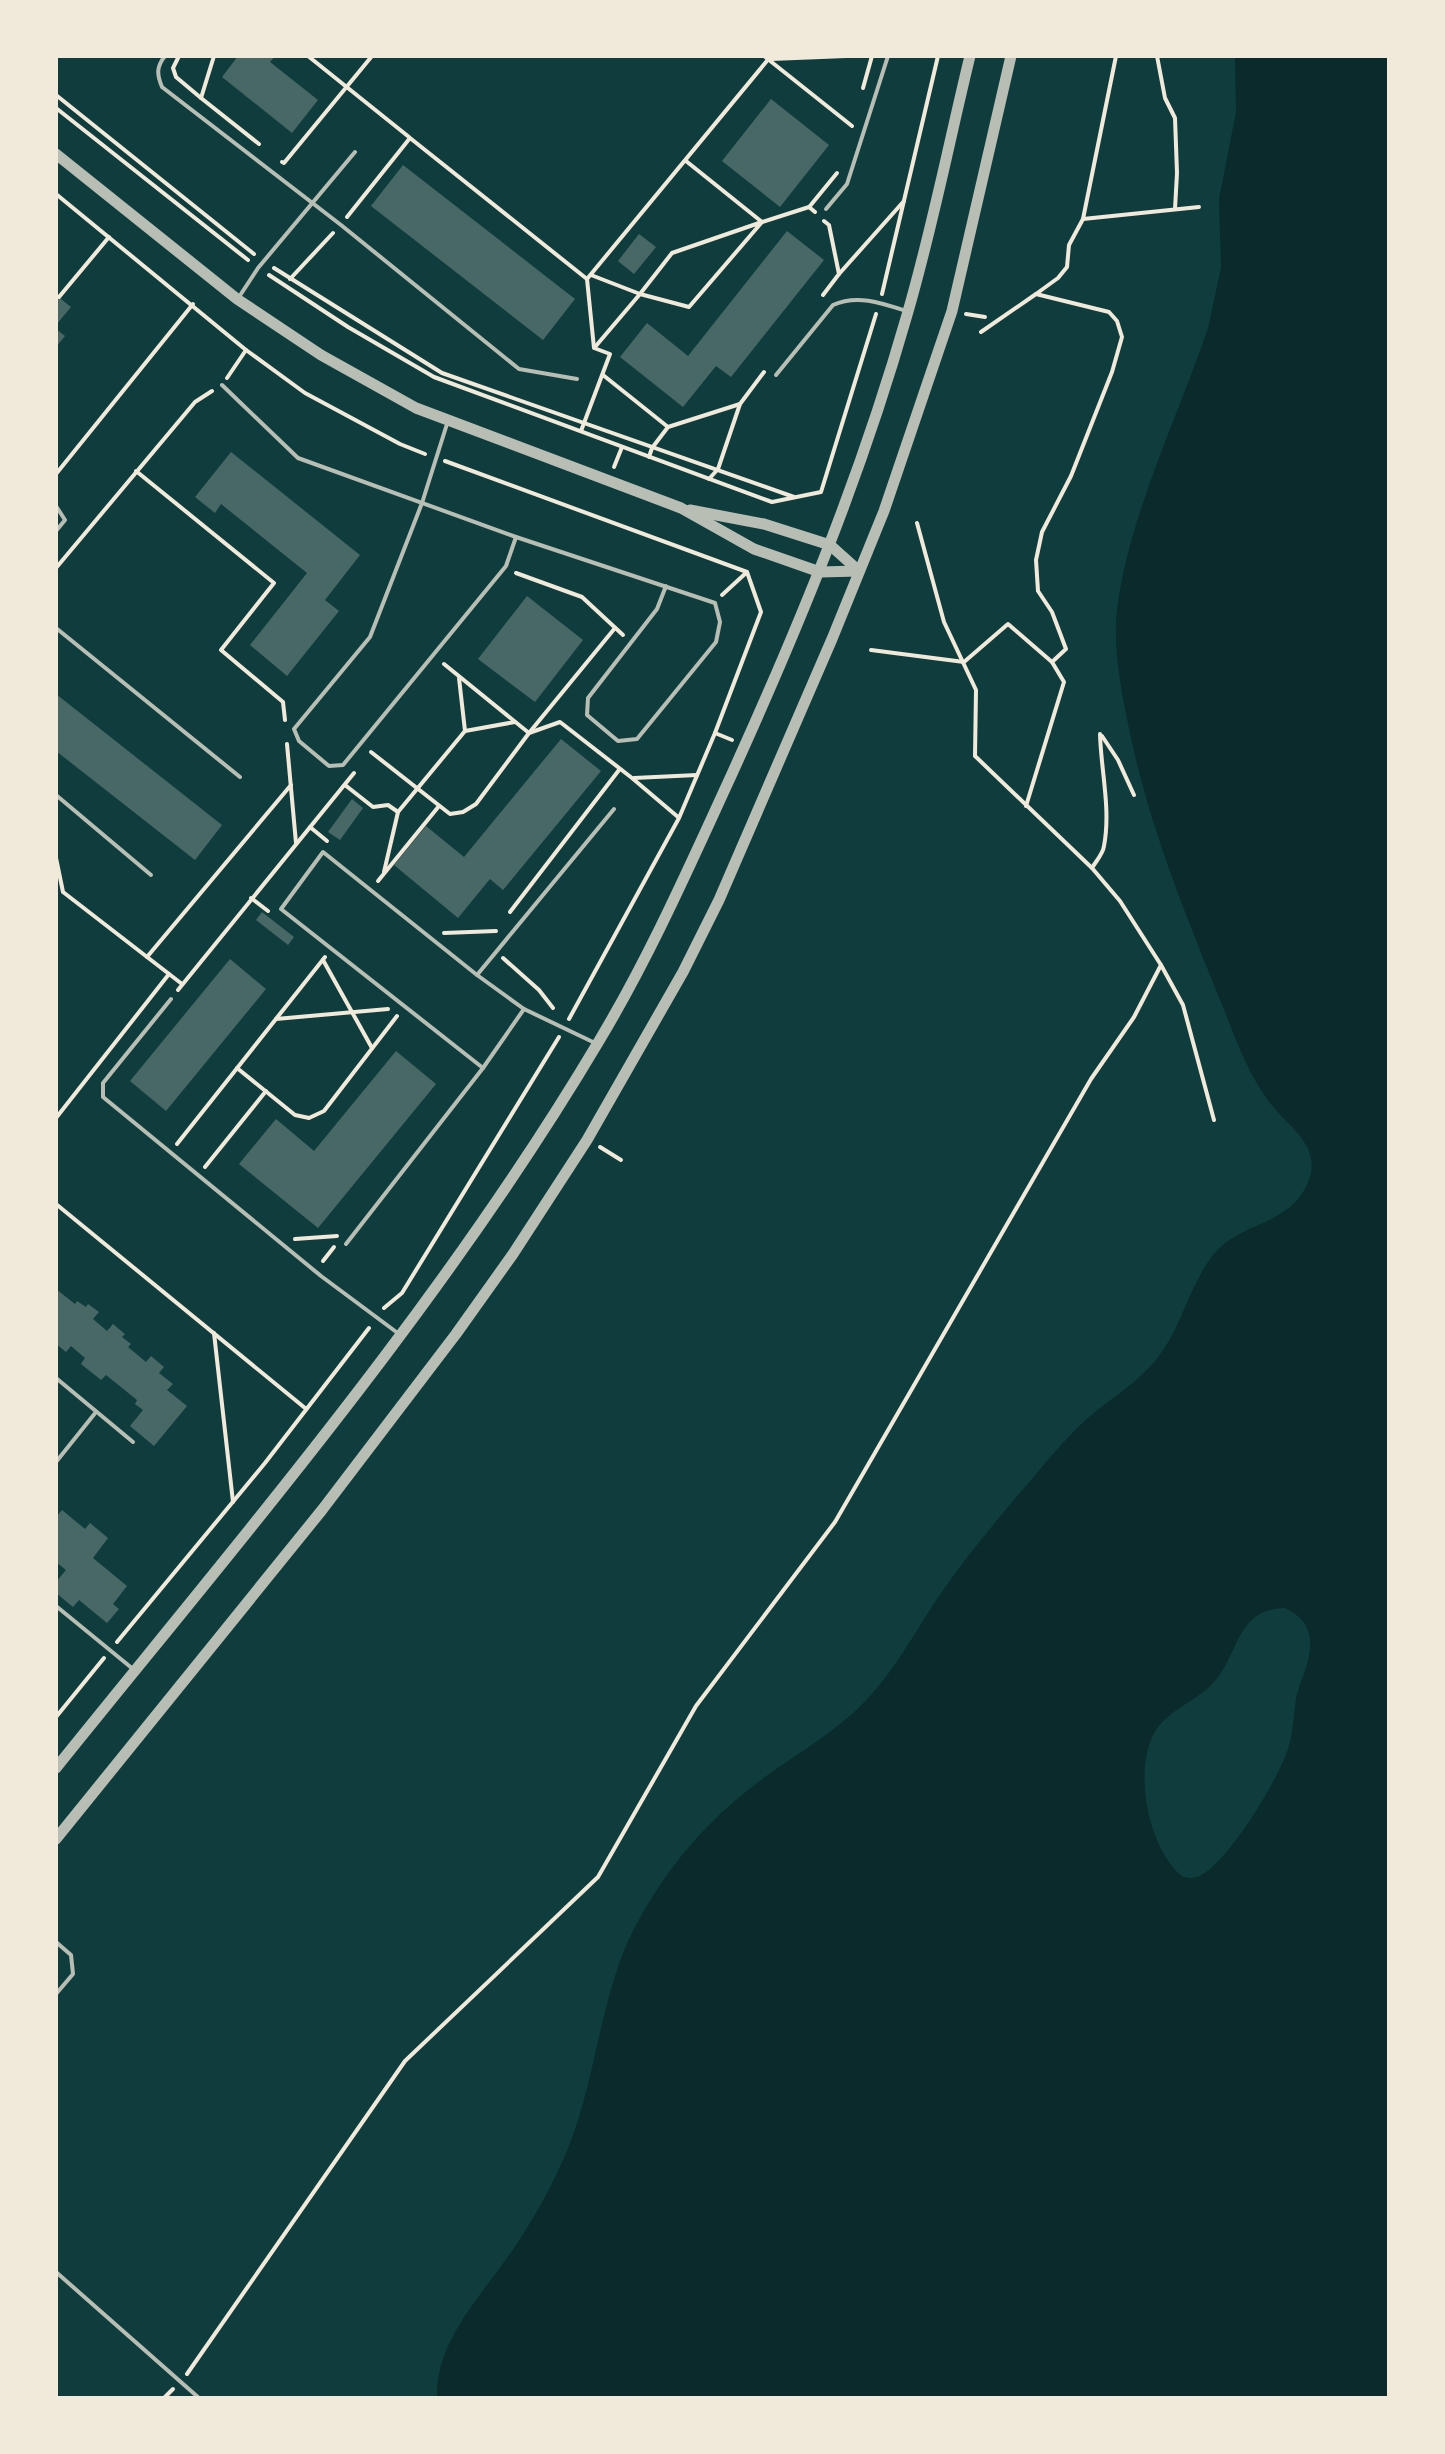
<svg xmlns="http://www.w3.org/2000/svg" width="1445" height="2454" font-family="Helvetica,sans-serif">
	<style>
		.water { fill: #0a2a2b; fill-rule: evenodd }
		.building { fill: #486865 }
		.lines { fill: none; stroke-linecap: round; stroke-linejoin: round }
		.path { stroke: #f1e9da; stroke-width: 4 }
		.service { stroke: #b8beb3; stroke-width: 4 }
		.tertiary { stroke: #b8beb3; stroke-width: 11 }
	</style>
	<rect width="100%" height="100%" fill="#0f3d3e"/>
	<path class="water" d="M 1235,56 L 1389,56 L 1389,2398 L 437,2398 C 435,2340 484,2293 514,2248 C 530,2224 545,2199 557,2173 C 591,2106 595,2031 620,1961 C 630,1934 644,1909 660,1885 C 690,1840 728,1803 772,1772 C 806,1748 841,1728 869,1697 C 897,1667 916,1630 939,1596 C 971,1549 1010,1505 1047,1461 C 1060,1446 1074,1430 1089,1417 C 1111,1398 1136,1384 1155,1361 C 1182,1329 1188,1286 1214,1254 C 1238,1224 1283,1225 1303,1192 C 1330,1148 1288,1129 1267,1099 C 1250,1075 1239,1048 1229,1022 C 1188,920 1148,827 1127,719 C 1120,684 1113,645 1117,609 C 1130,512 1177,420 1208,328 L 1221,268 L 1219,199 L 1236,112 ZM 1285,1608 C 1297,1614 1306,1621 1309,1634 C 1314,1654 1302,1676 1297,1694 C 1293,1712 1294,1732 1288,1749 C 1278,1780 1229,1861 1201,1875 C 1195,1879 1189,1878 1183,1877 C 1148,1850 1132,1767 1156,1730 C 1171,1708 1197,1701 1213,1683 C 1240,1654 1235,1609 1285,1608 Z"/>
	<g class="building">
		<path d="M 238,56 L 275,56 L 270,62 L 318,100 L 292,133 L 222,77 Z"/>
		<path d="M 771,99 L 829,145 L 780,207 L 722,161 Z"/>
		<path d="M 403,165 L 575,299 L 543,340 L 371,206 Z"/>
		<path d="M 787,231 L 824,260 L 731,377 L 716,366 L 683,407 L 620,357 L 647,323 L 688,356 Z"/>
		<path d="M 639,234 L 656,247 L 634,274 L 618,261 Z"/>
		<path d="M 56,295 L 71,307 L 56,325 Z"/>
		<path d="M 56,329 L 65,336 L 56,347 Z"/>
		<path d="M 231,452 L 360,555 L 325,600 L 339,611 L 287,676 L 250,645 L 307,573 L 221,504 L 215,513 L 195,497 Z"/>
		<path d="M 527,596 L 583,640 L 535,702 L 478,659 Z"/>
		<path d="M 56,694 L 222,825 L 195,860 L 56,751 Z"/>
		<path d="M 561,739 L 601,771 L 503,890 L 490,879 L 458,918 L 394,865 L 426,826 L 464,857 Z"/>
		<path d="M 352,799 L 363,808 L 340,840 L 328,832 Z"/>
		<path d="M 262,912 L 294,937 L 288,945 L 256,920 Z"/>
		<path d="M 230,959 L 266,989 L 166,1111 L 130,1081 Z"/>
		<path d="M 396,1051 L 436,1084 L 318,1228 L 239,1164 L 276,1119 L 314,1151 Z"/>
		<path d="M 56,1289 L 75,1304 L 77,1301 L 86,1307 L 88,1304 L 99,1312 L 93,1319 L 107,1331 L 113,1324 L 125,1334 L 122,1337 L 131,1344 L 128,1347 L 146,1362 L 151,1356 L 164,1367 L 159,1373 L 173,1384 L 167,1390 L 187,1406 L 154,1446 L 130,1426 L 143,1410 L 135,1404 L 137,1400 L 106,1375 L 101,1380 L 81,1364 L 85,1358 L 71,1346 L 66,1352 L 56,1344 Z"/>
		<path d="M 62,1510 L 85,1529 L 90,1523 L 108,1538 L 93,1558 L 127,1586 L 113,1604 L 119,1609 L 107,1623 L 79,1600 L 73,1607 L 56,1593 L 56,1582 L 66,1570 L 56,1562 L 56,1517 Z"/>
	</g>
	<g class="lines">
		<g class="path">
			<path d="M 179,56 L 173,68 L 176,77 L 201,98 L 214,56"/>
			<path d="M 308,56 L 409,137"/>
			<path d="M 764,56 L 852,126"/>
			<path d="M 1157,56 L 1165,98 L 1175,118 L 1177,173 L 1175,209"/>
			<path d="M 771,59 L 846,56"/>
			<path d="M 863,88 L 872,56"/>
			<path d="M 56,95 L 254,254"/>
			<path d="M 201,98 L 259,144"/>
			<path d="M 56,108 L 248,260"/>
			<path d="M 686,161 L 762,222 L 809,207 L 815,212"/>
			<path d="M 282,162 L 284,163 L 372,56"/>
			<path d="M 56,194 L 246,350 L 305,393 L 400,444 L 425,454"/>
			<path d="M 810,206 L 837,173"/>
			<path d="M 347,217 L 410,138 L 587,279 L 594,348 L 610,354 L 581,431"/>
			<path d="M 1083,219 L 1199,207"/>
			<path d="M 762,222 L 689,307 L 640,294 L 672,253 Z"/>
			<path d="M 274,268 L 442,373 L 794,497"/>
			<path d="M 839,274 L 904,201"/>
			<path d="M 269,275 L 348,327 L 434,377 L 772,502 L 821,492 L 876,314"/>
			<path d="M 591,275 L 640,294 L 595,347"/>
			<path d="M 290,279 L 333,233"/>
			<path d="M 587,279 L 771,56"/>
			<path d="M 882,294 L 938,56"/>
			<path d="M 1036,294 L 1058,278 L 1067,267 L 1069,245 L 1083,219 L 1116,56"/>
			<path d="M 823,295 L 839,274 L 829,225 L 824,221"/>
			<path d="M 59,297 L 109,237"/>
			<path d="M 966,314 L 985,317"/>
			<path d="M 981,332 L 1036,294 L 1109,312 L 1117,321 L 1122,337 L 1112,372 L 1071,476 L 1042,532 L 1036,560 L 1038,591 L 1052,612 L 1066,649 L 1052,662 L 1064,682 L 1026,806"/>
			<path d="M 603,375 L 668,427"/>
			<path d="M 227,378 L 246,350"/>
			<path d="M 649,457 L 652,448 L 668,427 L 740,404"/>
			<path d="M 445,461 L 747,572 L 761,612 L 715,733 L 679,818 L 569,1019"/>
			<path d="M 614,467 L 622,447"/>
			<path d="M 136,471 L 274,583 L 221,650 L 283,702 L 285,720"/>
			<path d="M 56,474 L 193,304"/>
			<path d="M 709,479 L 718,469 L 740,404 L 764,372"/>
			<path d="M 917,523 L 944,622 L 976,690 L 975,756 L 1092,868 L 1120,901 L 1161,965 L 1183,1005 L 1214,1120"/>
			<path d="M 56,568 L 195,402 L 212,391"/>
			<path d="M 516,573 L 582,597 L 623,635"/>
			<path d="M 722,595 L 747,572"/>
			<path d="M 871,650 L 964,662 L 1008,624 L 1052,662"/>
			<path d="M 444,664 L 529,733 L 560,722 L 632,778 L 678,817"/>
			<path d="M 459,678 L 465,731"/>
			<path d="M 715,733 L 732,740"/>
			<path d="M 1102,736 L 1118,760 L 1134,795"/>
			<path d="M 287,744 L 296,843"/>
			<path d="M 371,752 L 450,814 L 463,812 L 476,804 L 529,733 L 615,628"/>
			<path d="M 634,778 L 697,775"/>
			<path d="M 345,785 L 373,807 L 388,805 L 398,812 L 465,731 L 515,722"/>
			<path d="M 310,827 L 327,841"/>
			<path d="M 56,858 L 63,892 L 182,984"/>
			<path d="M 1092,868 C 1096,861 1103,854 1104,846 C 1111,809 1101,771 1100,734"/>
			<path d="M 384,872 L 398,812"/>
			<path d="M 378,881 L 439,806"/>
			<path d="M 251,898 L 268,911"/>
			<path d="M 510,912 L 619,770"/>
			<path d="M 444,933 L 496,931"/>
			<path d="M 147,957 L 291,785"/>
			<path d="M 503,958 L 539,990 L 553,1008"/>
			<path d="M 323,960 L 372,1048"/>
			<path d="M 178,990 L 354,773"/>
			<path d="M 276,1019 L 388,1009"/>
			<path d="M 237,1068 L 295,1115 L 309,1118 L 324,1111 L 397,1016"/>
			<path d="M 56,1118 L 169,974"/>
			<path d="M 177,1144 L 325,957"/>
			<path d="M 600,1147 L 621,1160"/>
			<path d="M 205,1167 L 266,1091"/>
			<path d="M 56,1204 L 305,1408"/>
			<path d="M 295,1239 L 337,1236"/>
			<path d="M 323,1261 L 334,1247"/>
			<path d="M 384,1308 L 402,1293 L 559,1037"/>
			<path d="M 214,1333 L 233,1502"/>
			<path d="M 117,1642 L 265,1463 L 369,1328"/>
			<path d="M 56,1717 L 104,1658"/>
			<path d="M 187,2374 L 405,2061 L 598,1877 L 696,1706 L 835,1522 L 1091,1079 L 1134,1017 L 1161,965"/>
			<path d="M 164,2398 L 173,2389"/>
		</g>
		<g class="service">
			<path d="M 165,56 C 156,67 157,75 162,87 L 341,225 L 519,369 L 577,379"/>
			<path d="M 826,209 L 847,184 L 888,56"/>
			<path d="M 239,297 L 258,268 L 355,152"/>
			<path d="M 776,375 L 833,305 C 857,294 882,303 906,311"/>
			<path d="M 222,385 L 298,458 L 516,537 L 715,603 L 720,622 L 716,642 L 637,739 L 618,741 L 587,715 L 588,698 L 657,609 L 666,586"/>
			<path d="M 447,424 L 422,503 L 370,637 L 294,729 L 299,741 L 329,766 L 343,765 L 506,566 L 516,537"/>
			<path d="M 56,506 L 65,520 L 56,531"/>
			<path d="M 56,628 L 240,777"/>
			<path d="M 56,795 L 151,875"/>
			<path d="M 477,975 L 323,852 L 281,909 L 483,1068"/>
			<path d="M 171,999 L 103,1083 L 103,1097 L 321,1276 L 399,1334"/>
			<path d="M 524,1009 L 477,975 L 614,809"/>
			<path d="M 346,1244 L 483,1068 L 524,1009 L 595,1043"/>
			<path d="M 56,1378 L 133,1442"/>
			<path d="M 56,1462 L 96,1412"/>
			<path d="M 56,1606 L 133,1669"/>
			<path d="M 56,1942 L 71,1955 L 73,1974 L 56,1994"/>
			<path d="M 56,2272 L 199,2398"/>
		</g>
		<g class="tertiary">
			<path d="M 56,154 L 237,299 L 321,355 L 416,408 L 681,508 L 754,549 L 820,572 L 859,571"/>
			<path d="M 690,510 L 764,524 L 830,545 L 859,571"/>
			<path d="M 56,1768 C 246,1532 444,1302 599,1041 C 650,956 690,865 731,776 C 800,624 861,476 907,315 C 932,230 949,142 970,56"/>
			<path d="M 56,1839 L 322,1510 L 456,1334 L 513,1254 L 587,1140 L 683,972 L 719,900 L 832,639 L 884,511 L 952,311 L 1011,56"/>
		</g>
	</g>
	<rect width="1445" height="2454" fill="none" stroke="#f1e9da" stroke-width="116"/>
</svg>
